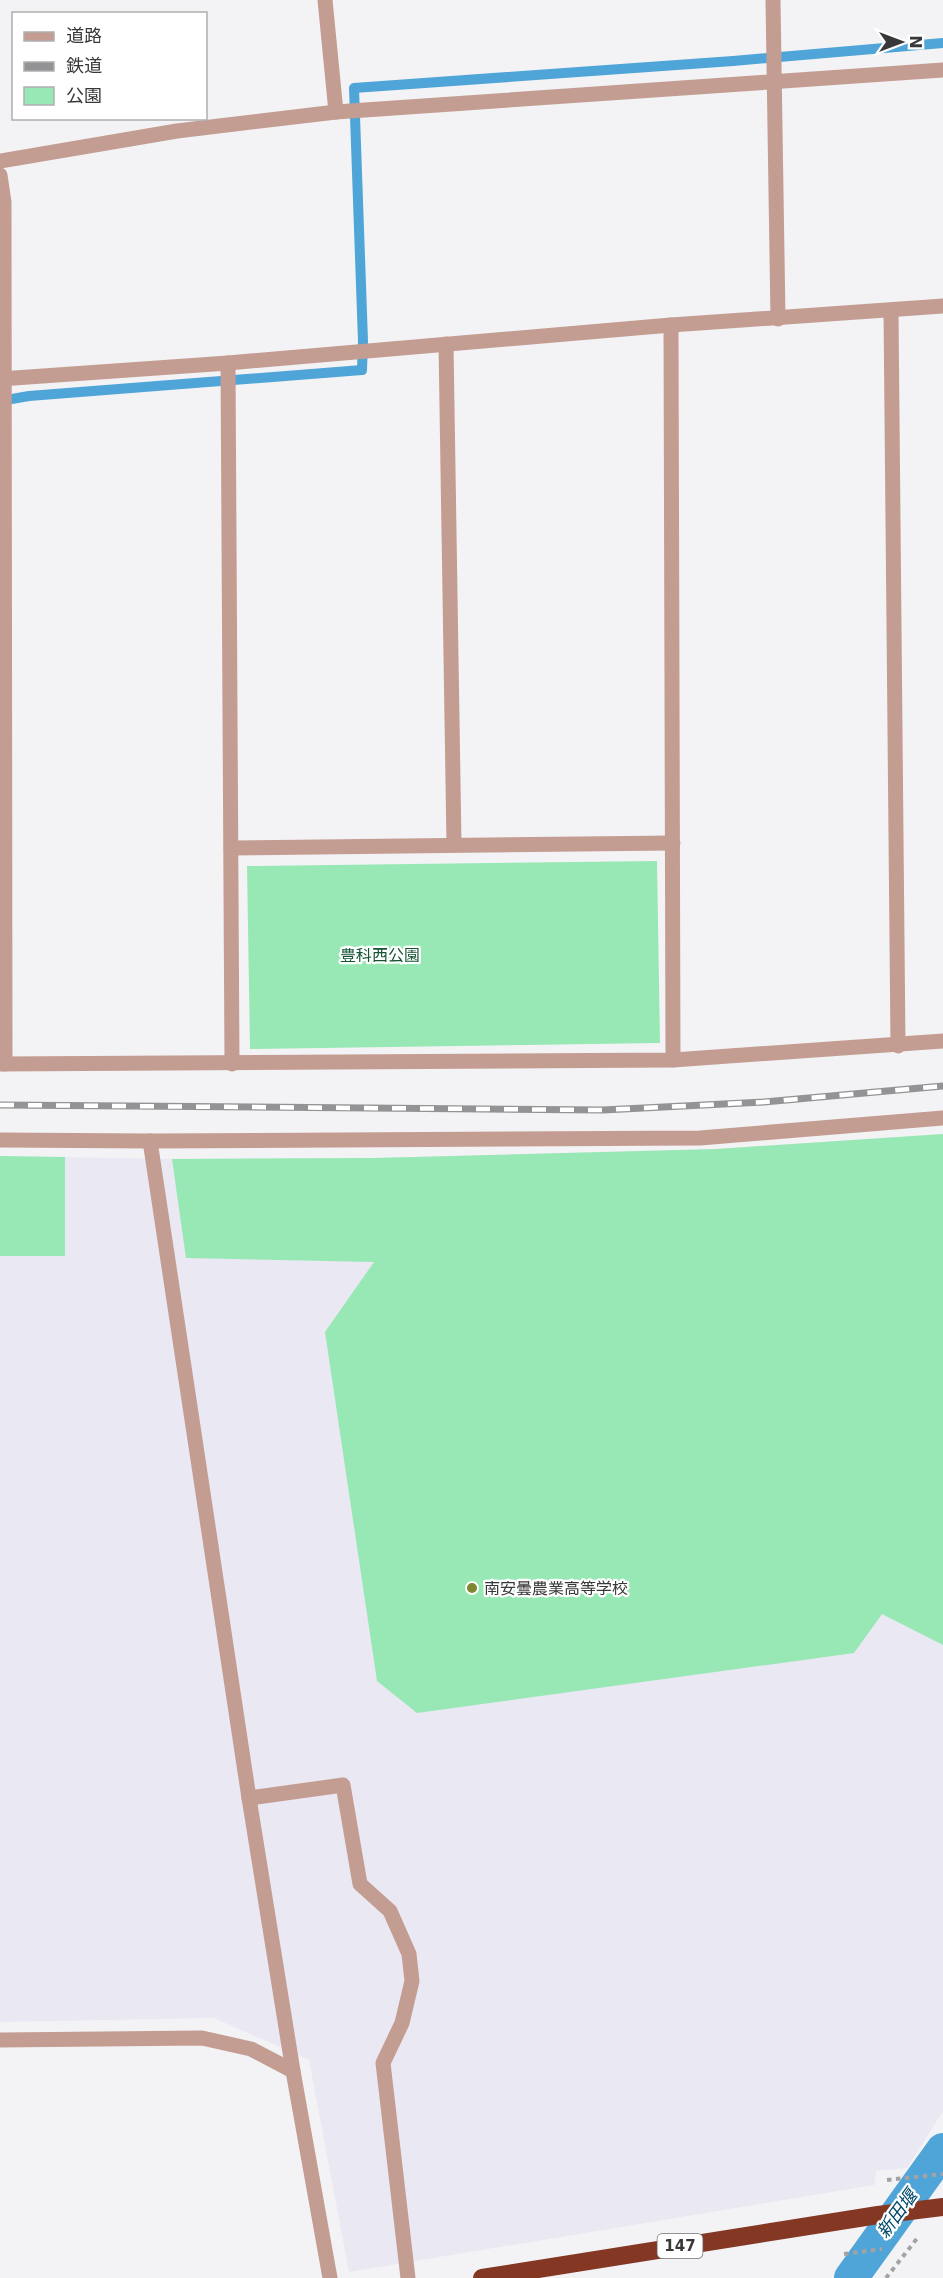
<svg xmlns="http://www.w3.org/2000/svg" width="943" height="2278" font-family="'DejaVu Sans','Noto Sans JP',sans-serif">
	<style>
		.built { fill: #eae8f3 }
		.green { fill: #98e8b5 }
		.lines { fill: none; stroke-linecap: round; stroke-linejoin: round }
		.stream { stroke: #4fa5d7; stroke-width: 10 }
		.canal { stroke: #4fa5d7; stroke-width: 34 }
		.path { stroke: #a3a3a5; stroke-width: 4; stroke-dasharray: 4.5 4.5; stroke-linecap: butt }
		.minor { stroke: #c49d92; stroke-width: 15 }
		.highway { stroke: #843824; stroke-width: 18 }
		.rail-casing { stroke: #939395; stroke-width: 7 }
		.rail { stroke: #fff; stroke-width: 4.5; stroke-dasharray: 14; stroke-linecap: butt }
		.poi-dot { fill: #7f8531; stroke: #fff; stroke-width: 2 }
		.labels { text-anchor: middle; stroke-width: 4.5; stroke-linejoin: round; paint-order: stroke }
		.shield { fill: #fff; stroke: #747374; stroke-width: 1.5 }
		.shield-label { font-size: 15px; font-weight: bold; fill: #383739 }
		.park-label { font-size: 16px; fill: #155433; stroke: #fff }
		.poi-label { font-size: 16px; fill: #383739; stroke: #fff; text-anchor: start }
		.water-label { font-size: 18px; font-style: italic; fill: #004a6b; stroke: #fff }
	</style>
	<rect width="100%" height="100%" fill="#f3f3f6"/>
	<path class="built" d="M 943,1134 L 943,2111 L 907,2168 L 876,2171 L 874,2185 L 349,2272 L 309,2060 L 214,2018 L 0,2022 L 0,1156 L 172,1159 L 374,1158 L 716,1149 Z"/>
	<g class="green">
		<path d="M 657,861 L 660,1043 L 250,1049 L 247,866 Z"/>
		<path d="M 943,1134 L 943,1645 L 882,1614 L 854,1653 L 417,1713 L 377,1681 L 325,1332 L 374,1262 L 186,1258 L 172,1159 L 374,1158 L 716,1149 Z"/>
		<path d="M 0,1156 L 65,1157 L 65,1256 L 0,1256 Z"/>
	</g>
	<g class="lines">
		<path class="stream" d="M 0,401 L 29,396 L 362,370 L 363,341 L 354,88 L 733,61 L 943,43"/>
		<path class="canal" d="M 851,2278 L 943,2150"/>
		<g class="path">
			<path d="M 887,2180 L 943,2174"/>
			<path d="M 844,2254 L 882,2249"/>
			<path d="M 886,2278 L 919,2236"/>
		</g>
		<g class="minor">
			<path d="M 325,0 L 336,112"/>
			<path d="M 773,0 L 778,319"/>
			<path d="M 0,161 L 177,131 L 336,112 L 943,70"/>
			<path d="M 0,175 L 4,202 L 5,1064"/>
			<path d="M 891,311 L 898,1046"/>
			<path d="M 671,325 L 673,1060"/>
			<path d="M 446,344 L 454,844"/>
			<path d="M 228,363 L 232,1064"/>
			<path d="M 0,379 L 228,363 L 671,325 L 943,306"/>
			<path d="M 231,848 L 673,843"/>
			<path d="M 0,1064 L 673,1060 L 943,1041"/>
			<path d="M 0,1140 L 150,1141 L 700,1138 L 943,1118"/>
			<path d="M 150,1141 L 249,1798 L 293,2071"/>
			<path d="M 249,1798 L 343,1785 L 360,1884 L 390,1911 L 409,1954 L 412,1981 L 402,2023 L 383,2063 L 408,2278"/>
			<path d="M 0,2040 L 202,2038 L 251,2049 L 293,2071 L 330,2278"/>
		</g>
		<path class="highway" d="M 482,2278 L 878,2215 L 943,2207"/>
		<defs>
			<path id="rail" d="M 0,1105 L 603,1110 L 764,1102 L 943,1086"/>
		</defs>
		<use href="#rail" class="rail-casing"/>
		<use href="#rail" class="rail"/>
	</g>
	<circle class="poi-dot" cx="472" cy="1588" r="6"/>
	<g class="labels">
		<rect class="shield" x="657.5" y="2234" width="45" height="24" rx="4.5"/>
		<g class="shield-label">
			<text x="680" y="2251">147</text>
		</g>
		<g class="park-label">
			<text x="380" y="961">豊科西公園</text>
		</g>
		<g class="poi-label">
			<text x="484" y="1594">南安曇農業高等学校</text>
		</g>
		<g class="water-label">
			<text transform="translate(897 2214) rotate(-54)" y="6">新田堰</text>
		</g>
	</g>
	<rect x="12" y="12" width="195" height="108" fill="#ffffff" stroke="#afafb0" stroke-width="1.5"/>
	<rect x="24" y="32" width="30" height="9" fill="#c49d92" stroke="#afafb0" stroke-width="1.5"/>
	<text x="66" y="42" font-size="18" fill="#383739">道路</text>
	<rect x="24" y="62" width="30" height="9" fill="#939395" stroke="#afafb0" stroke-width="1.5"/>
	<text x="66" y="72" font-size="18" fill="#383739">鉄道</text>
	<rect x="24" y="87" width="30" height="18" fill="#98e8b5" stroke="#afafb0" stroke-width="1.5"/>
	<text x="66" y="102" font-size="18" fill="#383739">公園</text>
	<g transform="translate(901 42) rotate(90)" stroke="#ffffff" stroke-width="4.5" paint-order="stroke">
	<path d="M0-4.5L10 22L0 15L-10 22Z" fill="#383739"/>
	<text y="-9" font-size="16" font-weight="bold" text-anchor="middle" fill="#383739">N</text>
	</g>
</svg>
